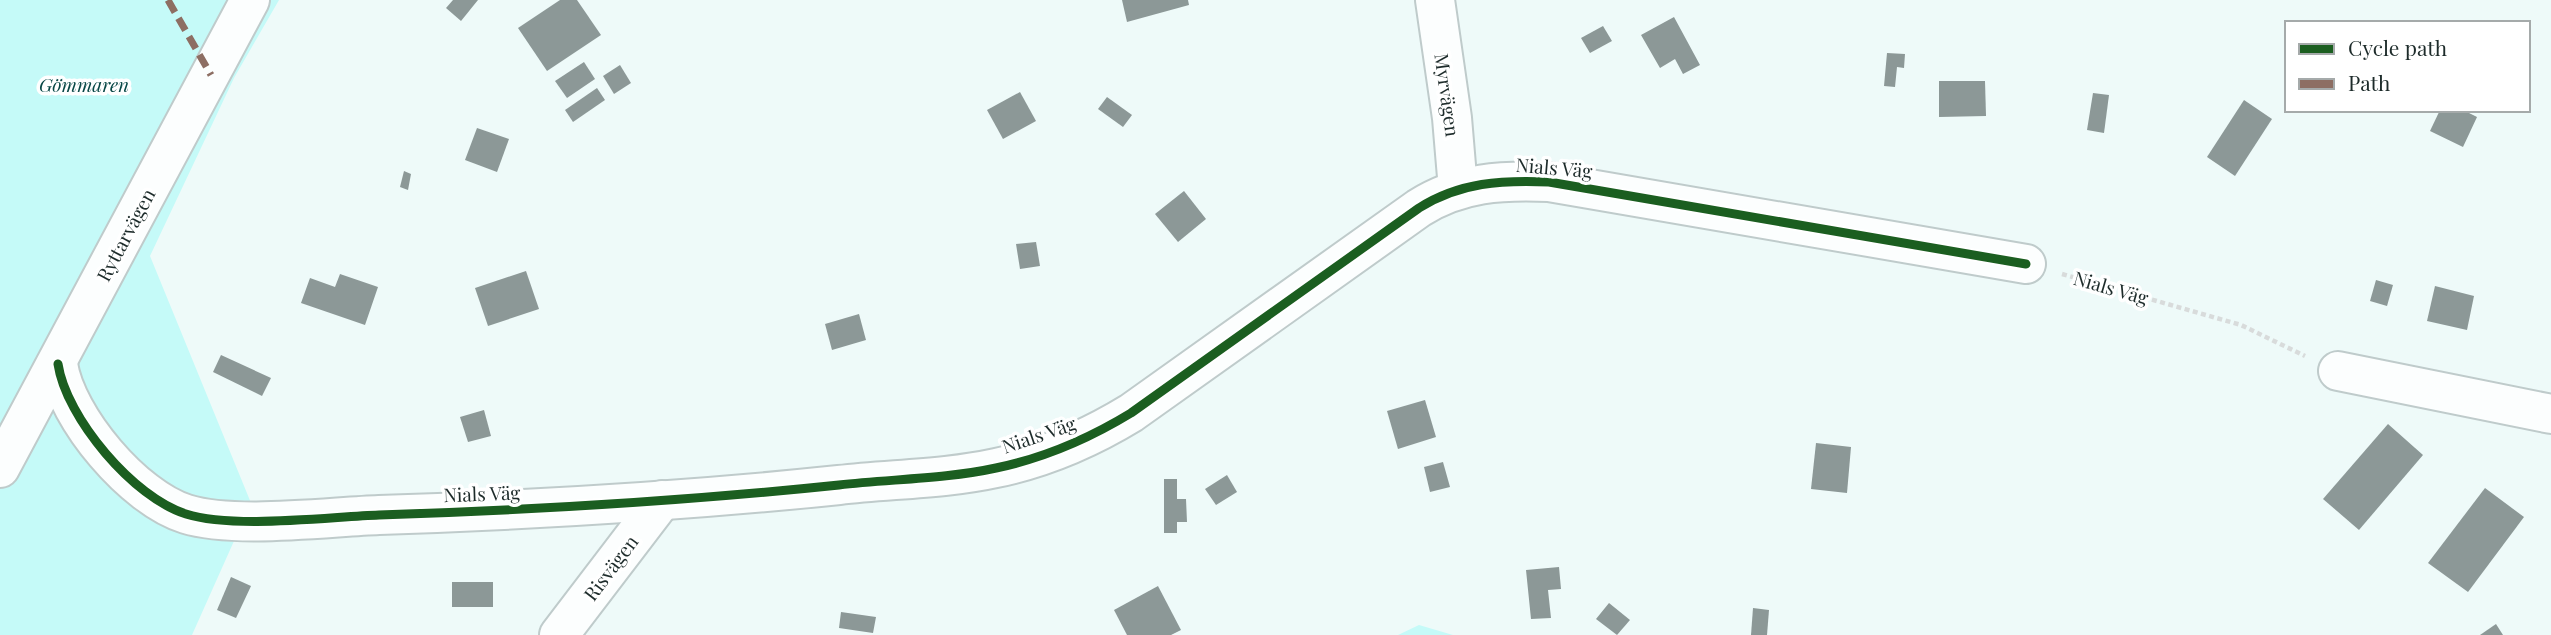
<svg xmlns="http://www.w3.org/2000/svg" width="2551" height="635" font-family="'Playfair Display',serif">
	<style>
		.green { fill: #c5faf8 }
		.building { fill: #8c9897 }
		.lines { fill: none; stroke-linecap: round; stroke-linejoin: round }
		.minor-casing { stroke: #bfcbcb; stroke-width: 42 }
		.path { stroke: #d8dbdb; stroke-width: 4.5; stroke-dasharray: 5 3.5; stroke-linecap: butt }
		.minor { stroke: #fcfefe; stroke-width: 38 }
		.quiet { stroke: #8d6e63; stroke-width: 7; stroke-dasharray: 14 7; stroke-linecap: butt }
		.cycleway-casing { stroke: #fff; stroke-width: 13 }
		.cycleway { stroke: #1b5e20; stroke-width: 9 }
		.labels { text-anchor: middle; stroke-width: 7; stroke-linejoin: round; paint-order: stroke }
		.park-label { font-size: 19px; font-style: italic; fill: #084746; stroke: #fff }
		.street-label { font-size: 19px; fill: #1d2b2a; stroke: #fff }
	</style>
	<rect width="100%" height="100%" fill="#eefaf9"/>
	<g class="green">
		<path d="M 0,0 L 279,0 L 234,78 L 150,256 L 251,503 L 192,635 L 0,635 Z"/>
		<path d="M 1419,625 L 1453,635 L 1398,635 Z"/>
	</g>
	<g class="building">
		<path d="M 453,0 L 478,0 L 461,21 L 446,8 Z"/>
		<path d="M 560,0 L 577,0 L 601,35 L 547,71 L 518,28 Z"/>
		<path d="M 1122,0 L 1188,0 L 1189,5 L 1127,22 Z"/>
		<path d="M 1674,17 L 1700,65 L 1683,74 L 1675,59 L 1660,68 L 1641,35 Z"/>
		<path d="M 1603,26 L 1612,41 L 1590,53 L 1581,38 Z"/>
		<path d="M 1887,53 L 1905,54 L 1904,68 L 1897,67 L 1895,87 L 1884,86 Z"/>
		<path d="M 584,62 L 595,79 L 567,98 L 555,81 Z"/>
		<path d="M 620,65 L 631,83 L 614,94 L 603,76 Z"/>
		<path d="M 1939,81 L 1985,81 L 1986,116 L 1939,117 Z"/>
		<path d="M 597,88 L 605,100 L 573,122 L 565,110 Z"/>
		<path d="M 1020,92 L 1036,121 L 1003,139 L 987,110 Z"/>
		<path d="M 2093,93 L 2109,95 L 2104,133 L 2087,130 Z"/>
		<path d="M 1107,97 L 1132,115 L 1123,127 L 1098,109 Z"/>
		<path d="M 2244,100 L 2272,119 L 2235,176 L 2207,157 Z"/>
		<path d="M 2440,110 L 2463,110 L 2477,117 L 2463,147 L 2430,131 Z"/>
		<path d="M 477,128 L 509,139 L 497,172 L 465,160 Z"/>
		<path d="M 404,171 L 411,174 L 408,190 L 400,187 Z"/>
		<path d="M 1184,191 L 1206,219 L 1178,242 L 1155,214 Z"/>
		<path d="M 1036,242 L 1040,266 L 1020,269 L 1016,244 Z"/>
		<path d="M 526,271 L 539,309 L 488,326 L 475,288 Z"/>
		<path d="M 340,274 L 378,287 L 365,325 L 301,303 L 310,278 L 335,287 Z"/>
		<path d="M 2376,280 L 2393,285 L 2387,306 L 2370,301 Z"/>
		<path d="M 2435,286 L 2474,296 L 2467,330 L 2427,321 Z"/>
		<path d="M 859,314 L 866,340 L 832,350 L 825,324 Z"/>
		<path d="M 221,355 L 271,378 L 262,396 L 213,372 Z"/>
		<path d="M 1425,400 L 1436,437 L 1398,449 L 1387,411 Z"/>
		<path d="M 484,410 L 491,436 L 468,442 L 460,417 Z"/>
		<path d="M 2388,424 L 2423,455 L 2359,530 L 2323,499 Z"/>
		<path d="M 1816,443 L 1851,447 L 1847,493 L 1811,489 Z"/>
		<path d="M 1443,462 L 1450,487 L 1430,492 L 1424,467 Z"/>
		<path d="M 1227,475 L 1237,492 L 1216,505 L 1205,489 Z"/>
		<path d="M 1164,479 L 1177,479 L 1177,499 L 1186,499 L 1187,522 L 1177,522 L 1177,533 L 1164,533 Z"/>
		<path d="M 2485,488 L 2524,517 L 2468,592 L 2428,563 Z"/>
		<path d="M 1559,567 L 1561,589 L 1548,590 L 1551,618 L 1531,619 L 1526,570 Z"/>
		<path d="M 231,577 L 251,586 L 236,618 L 217,610 Z"/>
		<rect x="452" y="582" width="41" height="25"/>
		<path d="M 1158,586 L 1181,630 L 1171,635 L 1127,635 L 1114,610 Z"/>
		<path d="M 1609,603 L 1630,620 L 1617,635 L 1596,619 Z"/>
		<path d="M 1753,608 L 1769,610 L 1767,635 L 1751,635 Z"/>
		<path d="M 841,612 L 876,617 L 873,633 L 839,628 Z"/>
		<path d="M 2496,624 L 2503,635 L 2480,635 Z"/>
	</g>
	<g class="lines">
		<defs>
			<g id="minor">
				<path d="M 1435,0 L 1452,118 L 1458,189"/>
				<path d="M 58,364 C 66,418 134,498 186,514 C 234,529 327,517 379,515 C 533,510 686,501 839,485 C 891,479 946,479 996,468 C 1044,458 1090,438 1131,413 L 1419,208 C 1460,182 1502,180 1549,182 L 2026,264"/>
				<path d="M 2338,371 L 2551,414"/>
				<path d="M 0,468 L 250,0"/>
				<path d="M 559,635 L 662,500"/>
			</g>
		</defs>
		<use href="#minor" class="minor-casing"/>
		<path class="path" d="M 2062,274 L 2241,325 L 2305,356"/>
		<use href="#minor" class="minor"/>
		<path class="quiet" d="M 168,0 L 211,75"/>
		<defs>
			<path id="cycleway" d="M 58,364 C 66,418 134,498 186,514 C 234,529 327,517 379,515 C 533,510 686,501 839,485 C 891,479 946,479 996,468 C 1044,458 1090,438 1131,413 L 1419,208 C 1460,182 1502,180 1549,182 L 2026,264"/>
		</defs>
		<use href="#cycleway" class="cycleway-casing"/>
		<use href="#cycleway" class="cycleway"/>
	</g>
	<g class="labels">
		<g class="park-label">
			<text x="84" y="92">Gömmaren</text>
		</g>
		<g class="street-label">
			<text transform="translate(1447 95) rotate(82)" y="7">Myrvägen</text>
			<text transform="translate(1554 168) rotate(5)" y="7">Nials Väg</text>
			<text transform="translate(126 235) rotate(-62)" y="7">Ryttarvägen</text>
			<text transform="translate(2111 288) rotate(16)" y="7">Nials Väg</text>
			<text transform="translate(1039 435) rotate(-19)" y="7">Nials Väg</text>
			<text transform="translate(482 494) rotate(-2)" y="7">Nials Väg</text>
			<text transform="translate(611 568) rotate(-53)" y="7">Risvägen</text>
		</g>
	</g>
	<rect x="2285" y="21" width="245" height="91" fill="#ffffff" stroke="#a5aaaa" stroke-width="2"/>
	<rect x="2299" y="44" width="35" height="10" fill="#1b5e20" stroke="#a5aaaa" stroke-width="2"/>
	<text x="2348" y="56" font-size="21" fill="#1d2b2a">Cycle path</text>
	<rect x="2299" y="79" width="35" height="10" fill="#8d6e63" stroke="#a5aaaa" stroke-width="2"/>
	<text x="2348" y="91" font-size="21" fill="#1d2b2a">Path</text>
</svg>
